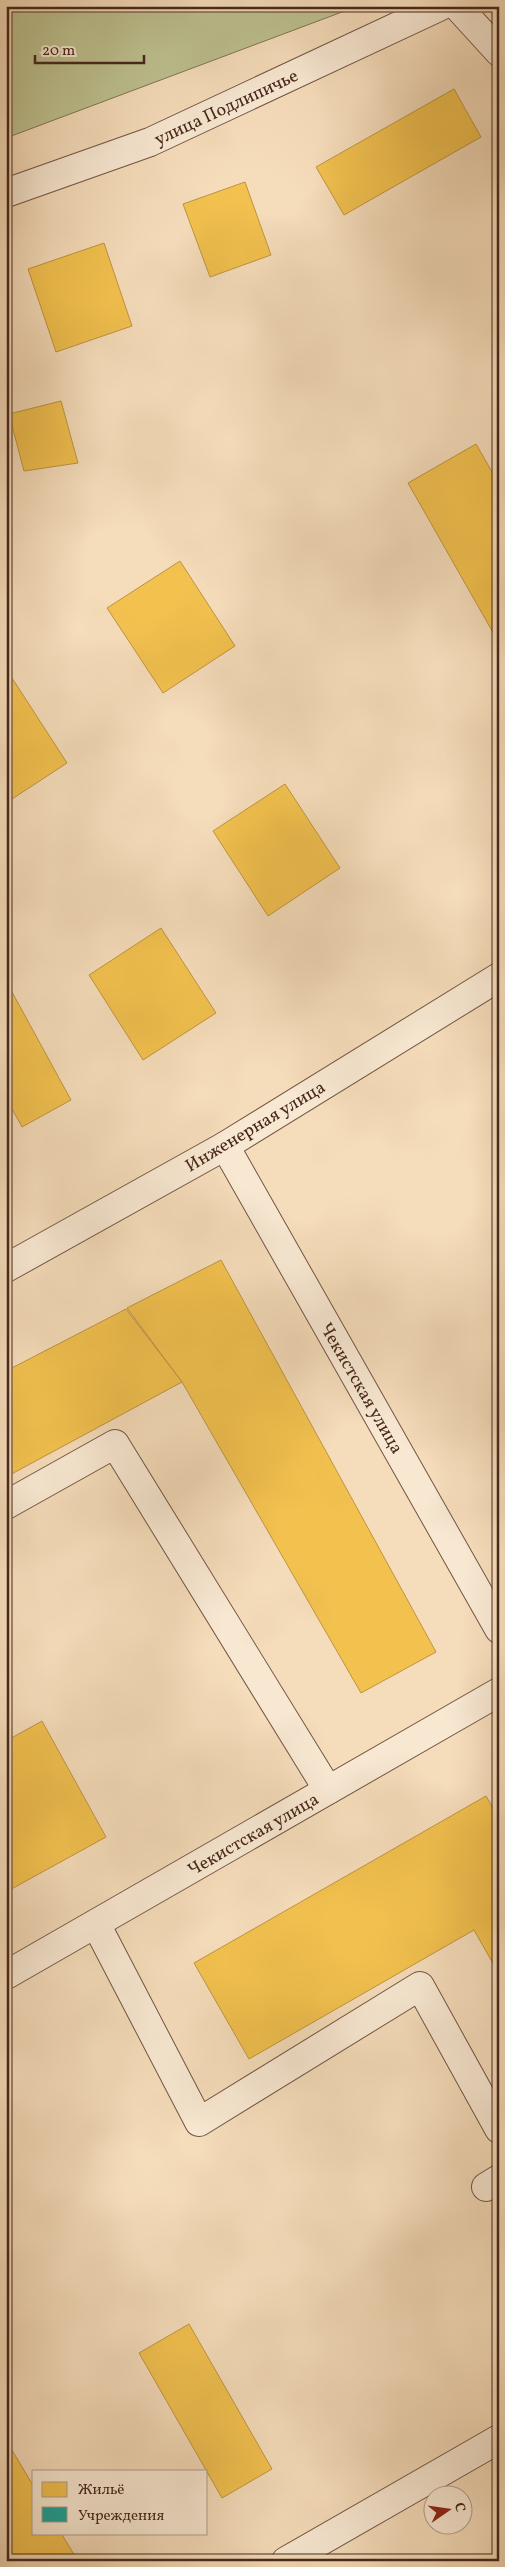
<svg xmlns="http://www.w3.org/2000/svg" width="505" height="2567" font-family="Vollkorn,serif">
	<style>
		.green { fill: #bdc08f; stroke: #827456 }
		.homes { fill: #f2c14e; stroke: #bf933f }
		.public { fill: #17a398; stroke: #257e73 }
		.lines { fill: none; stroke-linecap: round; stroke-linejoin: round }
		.minor-casing { stroke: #725544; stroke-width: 30 }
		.minor { stroke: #f8e8d2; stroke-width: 28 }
		.labels { text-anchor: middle; stroke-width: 5; stroke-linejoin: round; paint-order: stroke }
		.street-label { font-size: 18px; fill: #47281c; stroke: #f8e8d2 }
	</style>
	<rect width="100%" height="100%" fill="#f5dcba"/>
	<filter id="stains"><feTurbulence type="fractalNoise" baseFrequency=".004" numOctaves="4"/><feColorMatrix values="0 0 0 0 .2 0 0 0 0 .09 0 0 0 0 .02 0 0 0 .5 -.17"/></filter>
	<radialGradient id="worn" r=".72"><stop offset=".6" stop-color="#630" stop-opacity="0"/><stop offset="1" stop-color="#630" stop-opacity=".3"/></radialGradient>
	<path class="green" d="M 6,6 L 358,6 L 6,138 Z"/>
	<g class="homes">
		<path d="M 454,89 L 481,137 L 344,215 L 316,167 Z"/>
		<path d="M 245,182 L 271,255 L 210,277 L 183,204 Z"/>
		<path d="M 104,243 L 132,326 L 56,352 L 28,269 Z"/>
		<path d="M 61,401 L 78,463 L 24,471 L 9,414 Z"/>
		<path d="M 476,444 L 499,484 L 499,643 L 408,483 Z"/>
		<path d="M 180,561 L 235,646 L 163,693 L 107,608 Z"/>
		<path d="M 12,678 L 67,763 L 6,803 L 6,682 Z"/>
		<path d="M 285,784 L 340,868 L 268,916 L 213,831 Z"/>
		<path d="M 161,928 L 216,1013 L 143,1060 L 89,975 Z"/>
		<path d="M 6,981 L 71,1100 L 22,1127 L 6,1098 Z"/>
		<path d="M 221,1260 L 436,1652 L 361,1693 L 182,1382 L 127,1308 Z"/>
		<path d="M 126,1309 L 182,1382 L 6,1477 L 6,1371 Z"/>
		<path d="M 42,1721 L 106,1837 L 6,1892 L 6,1741 Z"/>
		<path d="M 486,1796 L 499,1818 L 499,1974 L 474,1930 L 249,2059 L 194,1963 Z"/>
		<path d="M 189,2324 L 272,2469 L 222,2498 L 139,2353 Z"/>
		<path d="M 6,2440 L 34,2487 L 34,2533 L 61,2533 L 78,2561 L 14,2561 L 6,2547 Z"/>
	</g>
	<path class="public" d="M 499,1344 L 499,1357 L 493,1347 Z"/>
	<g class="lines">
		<defs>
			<g id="minor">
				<path d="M 457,6 L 499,52"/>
				<path d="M 6,193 L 150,142 L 441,6"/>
				<path d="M 225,1146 L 499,1629"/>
				<path d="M 6,1268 L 225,1146 L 499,977"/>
				<path d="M 6,1505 L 115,1444 L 328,1790"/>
				<path d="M 96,1924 L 199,2122 L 420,1986 L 499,2129"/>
				<path d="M 6,1975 L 499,1692"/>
				<path d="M 486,2187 L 499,2179"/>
				<path d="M 286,2561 L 499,2439"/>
			</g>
		</defs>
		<use href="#minor" class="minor-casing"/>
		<use href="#minor" class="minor"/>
	</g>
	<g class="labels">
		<g class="street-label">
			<text transform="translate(226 107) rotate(-25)" y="6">улица Подлипичье</text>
			<text transform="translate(255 1126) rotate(-31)" y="6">Инженерная улица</text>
			<text transform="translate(362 1388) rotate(60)" y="6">Чекистская улица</text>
			<text transform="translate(253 1834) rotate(-30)" y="6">Чекистская улица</text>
		</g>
	</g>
	<rect width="505" height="2567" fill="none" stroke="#f5dcba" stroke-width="25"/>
	<rect x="8" y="8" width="490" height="2552" fill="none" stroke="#47281c" stroke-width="2.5"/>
	<rect x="12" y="12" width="480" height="2542" fill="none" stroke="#47281c"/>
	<rect x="32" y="2470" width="175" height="65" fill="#f8e8d2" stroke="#b19b89"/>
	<rect x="42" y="2482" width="25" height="15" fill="#f2c14e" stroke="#b19b89"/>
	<text x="78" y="2494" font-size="15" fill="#47281c">Жильё</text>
	<rect x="42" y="2507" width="25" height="15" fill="#17a398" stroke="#b19b89"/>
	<text x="78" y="2520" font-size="15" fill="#47281c">Учреждения</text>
	<g transform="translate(448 2510) rotate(77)"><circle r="24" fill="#f8e8d2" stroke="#b19b89"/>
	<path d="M0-4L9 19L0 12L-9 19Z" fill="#8f2418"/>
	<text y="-8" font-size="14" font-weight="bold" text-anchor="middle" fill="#47281c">С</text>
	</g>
	<path d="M35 55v8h109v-8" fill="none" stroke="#47281c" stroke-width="2.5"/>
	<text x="42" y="55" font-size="15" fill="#47281c" stroke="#f8e8d2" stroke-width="4" paint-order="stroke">20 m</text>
	<rect width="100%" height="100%" filter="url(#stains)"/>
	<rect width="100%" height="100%" fill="url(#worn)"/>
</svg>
